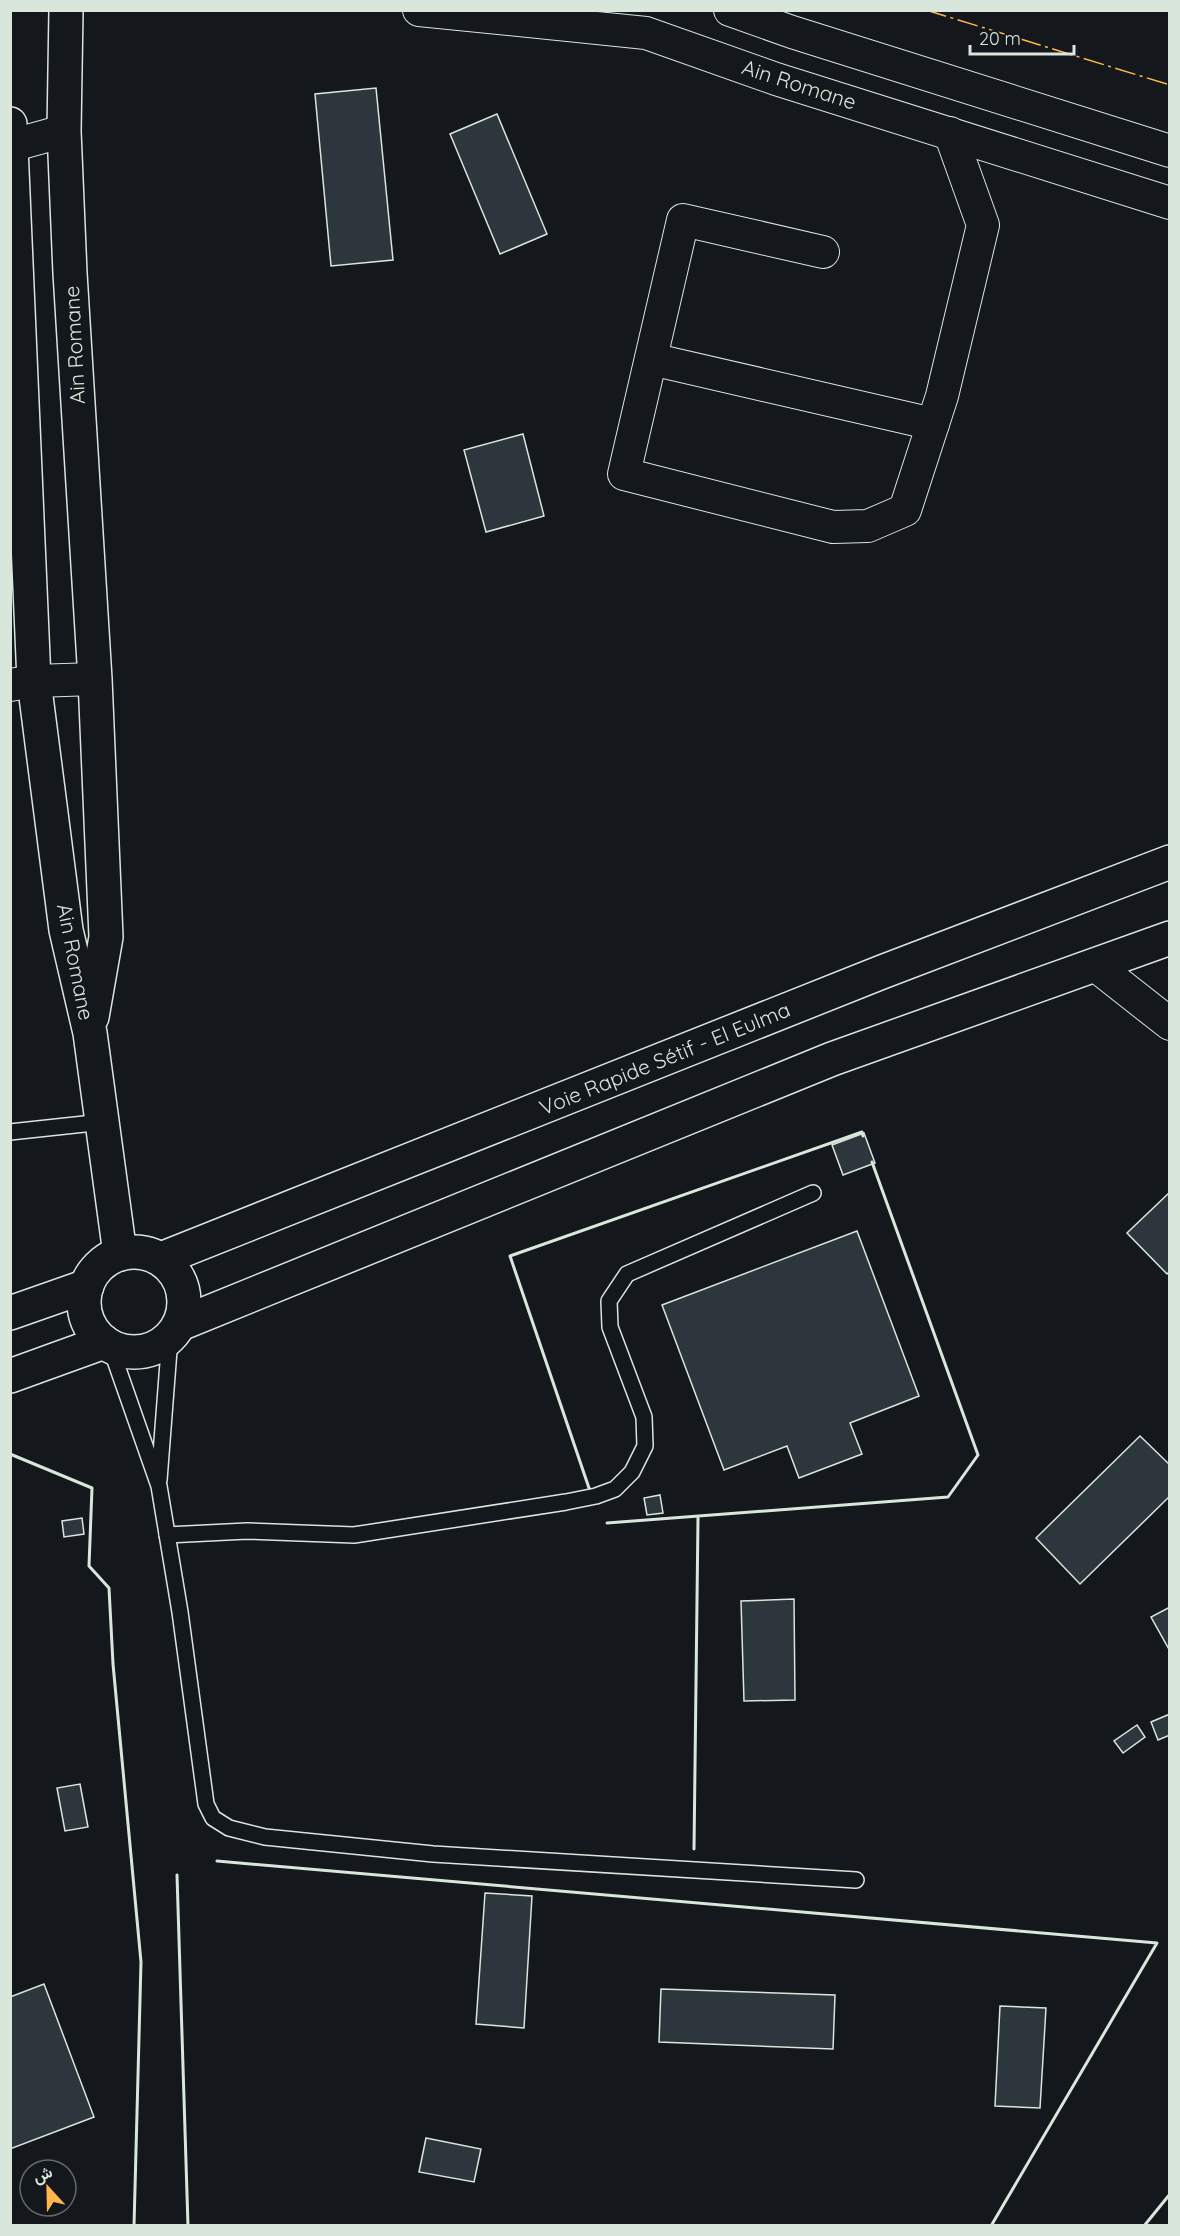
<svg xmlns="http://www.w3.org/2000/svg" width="1180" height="2236" font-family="Quicksand,Vazirmatn,sans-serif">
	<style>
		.building { fill: #2c363c; stroke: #d8e6dc; stroke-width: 1.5 }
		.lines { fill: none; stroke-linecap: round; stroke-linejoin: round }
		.service-casing { stroke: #d8e6dc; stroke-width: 18 }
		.minor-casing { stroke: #d8e6dc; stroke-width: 34 }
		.tertiary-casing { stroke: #d8e6dc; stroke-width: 36 }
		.trunk-casing { stroke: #d8e6dc; stroke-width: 36 }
		.service { stroke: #14181c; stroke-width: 15 }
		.minor { stroke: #14181c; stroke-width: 32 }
		.tertiary { stroke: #14181c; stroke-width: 33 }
		.trunk { stroke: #14181c; stroke-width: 33 }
		.wall { stroke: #d8e6dc; stroke-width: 3 }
		.power { stroke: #ffb74d; stroke-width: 1.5; stroke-dasharray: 21 4.5 3 4.5; stroke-linecap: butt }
		.labels { text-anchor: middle; stroke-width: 4.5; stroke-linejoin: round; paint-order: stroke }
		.street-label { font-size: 21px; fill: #d8e6dc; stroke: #14181c }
	</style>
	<rect width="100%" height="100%" fill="#14181c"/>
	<g class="building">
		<path d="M 376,88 L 393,260 L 331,266 L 315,94 Z"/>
		<path d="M 497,114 L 547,234 L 500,254 L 450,134 Z"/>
		<path d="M 523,434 L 544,516 L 486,532 L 464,450 Z"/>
		<path d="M 864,1133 L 875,1163 L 843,1175 L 832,1145 Z"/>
		<path d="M 1170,1192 L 1170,1271 L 1167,1274 L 1127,1233 Z"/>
		<path d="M 857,1231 L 919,1396 L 850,1423 L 862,1454 L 799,1478 L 787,1446 L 724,1470 L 662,1305 Z"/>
		<path d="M 1140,1436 L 1170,1465 L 1170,1496 L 1080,1584 L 1036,1538 Z"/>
		<path d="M 660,1495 L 663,1513 L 647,1515 L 644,1498 Z"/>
		<path d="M 82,1518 L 84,1534 L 64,1537 L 62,1521 Z"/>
		<path d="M 794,1599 L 795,1700 L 744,1701 L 741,1601 Z"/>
		<path d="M 1170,1607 L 1170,1651 L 1151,1617 Z"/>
		<path d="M 1170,1714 L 1170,1735 L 1158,1740 L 1151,1722 Z"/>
		<path d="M 1137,1725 L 1145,1737 L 1123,1753 L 1114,1741 Z"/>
		<path d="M 80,1784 L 88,1827 L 65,1831 L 57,1788 Z"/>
		<path d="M 485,1893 L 532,1896 L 524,2028 L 476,2024 Z"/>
		<path d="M 44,1984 L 94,2117 L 10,2149 L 10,1997 Z"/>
		<path d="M 661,1989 L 835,1995 L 833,2049 L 659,2042 Z"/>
		<path d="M 1000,2006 L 1046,2008 L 1040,2108 L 995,2106 Z"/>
		<path d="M 426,2138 L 481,2149 L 474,2182 L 419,2172 Z"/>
	</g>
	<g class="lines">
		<defs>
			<g id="service">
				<path d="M 10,1132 L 103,1122"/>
				<path d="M 110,1346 L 159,1486 L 180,1612 L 206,1804 L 213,1818 L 229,1828 L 265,1837 L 433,1854 L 856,1880"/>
				<path d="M 159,1480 L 170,1337"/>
				<path d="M 167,1535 L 247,1531 L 354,1535 L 566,1502 L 596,1496 L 615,1489 L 632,1472 L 645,1446 L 644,1417 L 610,1327 L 609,1301 L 627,1274 L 813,1193"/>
			</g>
			<g id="minor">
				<path d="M 419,10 L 646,33 L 776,79 L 1170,203"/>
				<path d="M 730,10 L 792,32 L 1170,151"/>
				<path d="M 10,146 L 64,131"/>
				<path d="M 823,252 L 683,220 L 624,474 L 833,527 L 868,526 L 905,510 L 942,396 L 983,225 L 950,133"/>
				<path d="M 651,359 L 933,424"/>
				<path d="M 10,685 L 34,681 L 95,679"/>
				<path d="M 1095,965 L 1170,1024"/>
			</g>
			<g id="tertiary">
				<path d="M 66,10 L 64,131 L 70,273 L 95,679 L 106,937 L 92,1017"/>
				<path d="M 10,124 L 34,681 L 66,930 L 90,1033 L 120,1254"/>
			</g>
			<g id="trunk">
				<circle cx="134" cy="1302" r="50"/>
				<path d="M 161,1259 L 882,972 L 1170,862"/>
				<path d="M 10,1313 L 87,1286"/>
				<path d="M 180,1324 L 832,1059 L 1170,938"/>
				<path d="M 10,1376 L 104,1342"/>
			</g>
		</defs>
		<use href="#service" class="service-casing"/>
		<use href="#minor" class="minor-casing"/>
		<use href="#tertiary" class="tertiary-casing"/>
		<use href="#trunk" class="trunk-casing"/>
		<use href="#service" class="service"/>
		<use href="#minor" class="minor"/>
		<use href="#tertiary" class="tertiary"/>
		<use href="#trunk" class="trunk"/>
		<g class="wall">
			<path d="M 10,1454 L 92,1488 L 89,1566 L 109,1588 L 113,1664 L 141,1962 L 134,2226"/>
			<path d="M 589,1488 L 510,1256 L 862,1132 L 863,1136"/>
			<path d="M 607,1523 L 948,1497 L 978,1455 L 872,1162"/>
			<path d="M 694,1849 L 698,1518"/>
			<path d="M 217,1861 L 1157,1943 L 991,2226"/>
			<path d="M 177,1875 L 188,2226"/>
			<path d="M 1144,2226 L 1170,2194"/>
		</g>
		<path class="power" d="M 926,10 L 1170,85"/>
	</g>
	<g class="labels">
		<g class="street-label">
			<text transform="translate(799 85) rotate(18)" y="7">Ain Romane</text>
			<text transform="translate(75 345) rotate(-93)" y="7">Ain Romane</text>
			<text transform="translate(75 962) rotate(79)" y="7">Ain Romane</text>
			<text transform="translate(665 1059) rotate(-22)" y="7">Voie Rapide Sétif - El Eulma</text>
		</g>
	</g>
	<rect width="1180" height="2236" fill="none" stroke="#d8e6dc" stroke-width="24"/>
	<g transform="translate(48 2188) rotate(338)"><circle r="28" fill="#14181c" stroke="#626a69" stroke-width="1.5"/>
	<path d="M0-4.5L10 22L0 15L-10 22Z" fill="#ffb74d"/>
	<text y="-9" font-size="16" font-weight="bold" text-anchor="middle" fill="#d8e6dc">ش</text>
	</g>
	<path d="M970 45v9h104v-9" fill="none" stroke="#d8e6dc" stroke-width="3"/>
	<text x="979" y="45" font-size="18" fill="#d8e6dc" stroke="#14181c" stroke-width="4.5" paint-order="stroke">20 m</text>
</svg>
